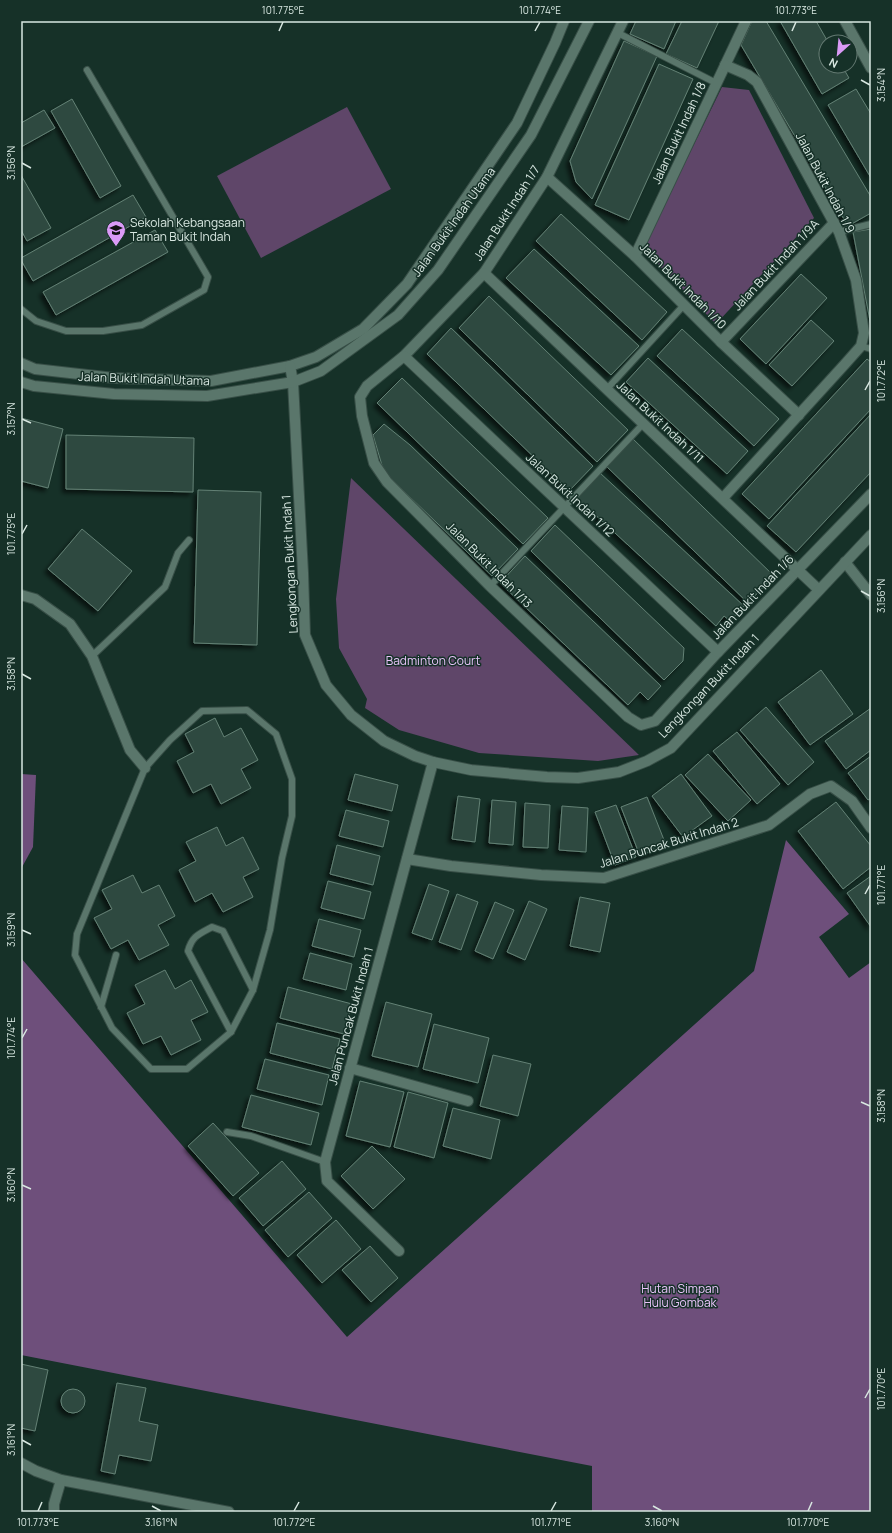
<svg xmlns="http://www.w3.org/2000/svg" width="892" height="1533" font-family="Manrope,sans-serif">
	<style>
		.green { fill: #5f4669 }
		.forest { fill: #6e4f7b }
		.building { fill: #2f4a40; stroke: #638175; filter: url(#shadow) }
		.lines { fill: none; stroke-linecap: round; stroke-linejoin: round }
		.lane-casing { stroke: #384f47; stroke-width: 8 }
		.street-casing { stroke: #384f47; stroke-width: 12 }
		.secondary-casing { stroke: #384f47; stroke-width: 12 }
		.lane { stroke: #5a766b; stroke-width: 6 }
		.street { stroke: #5a766b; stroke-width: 10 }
		.secondary { stroke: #5a766b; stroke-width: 10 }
		.ticks { fill: none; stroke: #d8e7e1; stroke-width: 1.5 }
		.labels { text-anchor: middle; stroke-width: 3; stroke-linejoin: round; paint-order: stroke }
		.street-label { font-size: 12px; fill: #d8e7e1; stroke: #163128 }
		.poi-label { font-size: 12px; fill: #d8e7e1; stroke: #163128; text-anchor: start }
		.park-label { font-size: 12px; fill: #eac4fb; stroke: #163128 }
		.neatline { fill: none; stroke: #d8e7e1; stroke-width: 1.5 }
		.ticks-label { font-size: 10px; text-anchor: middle; fill: #d8e7e1 }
	</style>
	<defs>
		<filter id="shadow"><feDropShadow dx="-3.5" dy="3.5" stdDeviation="2" flood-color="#0009"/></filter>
	</defs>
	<rect width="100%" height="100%" fill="#163128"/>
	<g class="green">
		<path d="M 722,87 L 749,90 L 814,218 L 716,324 L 643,249 Z"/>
		<path d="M 347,107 L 391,189 L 261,258 L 217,176 Z"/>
		<path d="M 351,478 L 639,755 L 598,761 L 479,753 L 399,730 L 365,708 L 367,699 L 339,648 L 336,599 Z"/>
	</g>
	<g class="forest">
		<path d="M 21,774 L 36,775 L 33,847 L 21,869 Z"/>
		<path d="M 786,840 L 849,914 L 819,937 L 849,978 L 871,962 L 871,1512 L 592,1512 L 592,1466 L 21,1355 L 21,958 L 347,1337 L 754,971 Z"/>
	</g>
	<g class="building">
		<path d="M 636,21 L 676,21 L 664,49 L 630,34 Z"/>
		<path d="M 682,21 L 719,21 L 697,68 L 666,54 Z"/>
		<path d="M 752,21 L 766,21 L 871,197 L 871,213 L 848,226 L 741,45 Z"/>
		<path d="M 780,21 L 816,21 L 828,42 L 826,42 L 826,66 L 842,66 L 849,78 L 822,94 Z"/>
		<path d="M 624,41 L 657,56 L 592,199 L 576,182 L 570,161 Z"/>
		<path d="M 659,64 L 693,79 L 629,220 L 595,205 Z"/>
		<path d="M 856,89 L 871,114 L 871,178 L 828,105 Z"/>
		<path d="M 72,99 L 121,186 L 100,198 L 51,111 Z"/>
		<path d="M 44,110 L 55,128 L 21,147 L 21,123 Z"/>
		<path d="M 21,175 L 51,228 L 27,241 L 21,230 Z"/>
		<path d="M 133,195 L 146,217 L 33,281 L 21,260 L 21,258 Z"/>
		<path d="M 561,214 L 667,312 L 642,340 L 536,241 Z"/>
		<path d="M 871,229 L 871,326 L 853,232 Z"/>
		<path d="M 155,230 L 168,252 L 56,315 L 43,292 Z"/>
		<path d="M 534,249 L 639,346 L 611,375 L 506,278 Z"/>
		<path d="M 801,274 L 827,298 L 766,364 L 740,339 Z"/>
		<path d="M 489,296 L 628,430 L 597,462 L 459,328 Z"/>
		<path d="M 811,320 L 834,341 L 792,386 L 769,365 Z"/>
		<path d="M 451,328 L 593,466 L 569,491 L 427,354 Z"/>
		<path d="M 682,329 L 779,419 L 754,446 L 657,356 Z"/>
		<path d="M 648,358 L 748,451 L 727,474 L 626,382 Z"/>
		<path d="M 867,359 L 871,362 L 871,409 L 769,519 L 742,494 Z"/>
		<path d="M 402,378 L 548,518 L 523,544 L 377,403 Z"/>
		<path d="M 871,414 L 871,472 L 796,552 L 767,526 Z"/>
		<path d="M 21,418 L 63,429 L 48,488 L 21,481 Z"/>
		<path d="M 384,424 L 410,445 L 518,549 L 492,576 L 384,472 L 373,435 Z"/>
		<path d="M 66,435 L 194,438 L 193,492 L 66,489 Z"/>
		<path d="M 632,438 L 774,576 L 748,603 L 605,465 Z"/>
		<path d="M 600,473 L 744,606 L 730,621 L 724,616 L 716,626 L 577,498 Z"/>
		<path d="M 198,490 L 261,492 L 257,645 L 194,643 Z"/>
		<path d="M 555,525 L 684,648 L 683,661 L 664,680 L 531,551 Z"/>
		<path d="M 82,529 L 132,571 L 98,611 L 48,569 Z"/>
		<path d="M 525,556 L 661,686 L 648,700 L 640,692 L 628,705 L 500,583 Z"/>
		<path d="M 821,670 L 853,714 L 810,745 L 778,702 Z"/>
		<path d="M 766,707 L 814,762 L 788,785 L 740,730 Z"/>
		<path d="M 871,708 L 871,750 L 846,769 L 825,741 Z"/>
		<path d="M 215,718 L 224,737 L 241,728 L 258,760 L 241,769 L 251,788 L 221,804 L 211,784 L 193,793 L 177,761 L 194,752 L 185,734 Z"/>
		<path d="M 737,732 L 780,784 L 757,804 L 713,751 Z"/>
		<path d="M 708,754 L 751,800 L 728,821 L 685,775 Z"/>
		<path d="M 871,756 L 871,798 L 868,800 L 848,773 Z"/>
		<path d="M 355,774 L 398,785 L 392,811 L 348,800 Z"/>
		<path d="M 681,774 L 712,816 L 683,837 L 652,796 Z"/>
		<path d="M 458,796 L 480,799 L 475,842 L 452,839 Z"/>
		<path d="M 647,797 L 666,845 L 640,856 L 621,807 Z"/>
		<path d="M 492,800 L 516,802 L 513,845 L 489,843 Z"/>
		<path d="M 836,802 L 871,846 L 871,867 L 843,889 L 798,831 Z"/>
		<path d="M 525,803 L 550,805 L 548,848 L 523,847 Z"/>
		<path d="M 616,805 L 636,857 L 615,865 L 595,812 Z"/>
		<path d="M 562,806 L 588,808 L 586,852 L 559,850 Z"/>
		<path d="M 346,810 L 389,821 L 383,847 L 339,836 Z"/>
		<path d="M 217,827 L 226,846 L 243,837 L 259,869 L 243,877 L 253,897 L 223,912 L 212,893 L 195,902 L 179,870 L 196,861 L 186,842 Z"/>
		<path d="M 337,845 L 380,856 L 373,885 L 330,874 Z"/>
		<path d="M 133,875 L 142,893 L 159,885 L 175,916 L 158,925 L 169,945 L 139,960 L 128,940 L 111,949 L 94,918 L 112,909 L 102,890 Z"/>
		<path d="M 871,876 L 871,927 L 847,893 Z"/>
		<path d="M 328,881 L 371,892 L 364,919 L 321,908 Z"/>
		<path d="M 429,884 L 449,891 L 432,940 L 412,933 Z"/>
		<path d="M 457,894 L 478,902 L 461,950 L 439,942 Z"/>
		<path d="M 580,897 L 610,903 L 600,952 L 570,946 Z"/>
		<path d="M 529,901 L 547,909 L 525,960 L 507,952 Z"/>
		<path d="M 495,902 L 514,910 L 493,959 L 475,951 Z"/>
		<path d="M 319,919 L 361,930 L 354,957 L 312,946 Z"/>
		<path d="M 310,953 L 352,964 L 346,990 L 303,979 Z"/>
		<path d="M 165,970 L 175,989 L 191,980 L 208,1012 L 191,1020 L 201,1040 L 171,1055 L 161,1036 L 143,1044 L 127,1013 L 145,1004 L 135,985 Z"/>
		<path d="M 288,987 L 352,1004 L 344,1034 L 280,1018 Z"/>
		<path d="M 386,1002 L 432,1014 L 418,1067 L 372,1056 Z"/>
		<path d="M 277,1023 L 340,1039 L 332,1069 L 270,1053 Z"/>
		<path d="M 434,1024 L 489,1038 L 478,1083 L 423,1069 Z"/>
		<path d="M 493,1055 L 531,1064 L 518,1116 L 480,1106 Z"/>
		<path d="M 265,1059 L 329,1075 L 322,1105 L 257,1089 Z"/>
		<path d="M 360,1081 L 404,1092 L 390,1147 L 346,1136 Z"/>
		<path d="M 408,1092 L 448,1103 L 434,1158 L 394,1147 Z"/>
		<path d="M 251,1095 L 319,1113 L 311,1145 L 242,1127 Z"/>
		<path d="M 453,1108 L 500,1120 L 491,1159 L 443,1146 Z"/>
		<path d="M 213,1123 L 259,1173 L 233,1196 L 188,1146 Z"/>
		<path d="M 372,1146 L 405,1179 L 373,1209 L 341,1176 Z"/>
		<path d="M 282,1161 L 306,1189 L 263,1226 L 239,1198 Z"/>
		<path d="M 309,1192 L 332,1218 L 288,1257 L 265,1230 Z"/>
		<path d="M 336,1220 L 361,1249 L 322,1283 L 297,1255 Z"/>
		<path d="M 370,1246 L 398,1278 L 371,1302 L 342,1270 Z"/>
		<path d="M 21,1364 L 48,1370 L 35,1431 L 21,1428 Z"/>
		<path d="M 117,1383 L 146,1388 L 139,1421 L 158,1425 L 151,1461 L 119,1455 L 115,1474 L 101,1471 Z"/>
		<circle cx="73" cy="1401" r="12"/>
	</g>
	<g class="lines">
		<defs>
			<g id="lane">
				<path d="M 618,33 L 716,83"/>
				<path d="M 839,232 L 871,224"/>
				<path d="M 21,309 L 36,321 L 66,331 L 103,331 L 142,325 L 204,290 L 208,277 L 87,70"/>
				<path d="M 861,346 L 871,349"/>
				<path d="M 606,390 L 684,305"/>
				<path d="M 490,586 L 643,424"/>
				<path d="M 92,656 L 165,587 L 178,553 L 189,540"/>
				<path d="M 247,710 L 276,734 L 292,779 L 292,816 L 282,858 L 270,930 L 253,990 L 231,1032 L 187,1069 L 151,1069 L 112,1028 L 75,955 L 77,934 L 145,768 L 170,740 L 202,711 Z"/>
				<path d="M 101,1007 L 116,955"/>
				<path d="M 231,1032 L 188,951 C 192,936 199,934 212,927 L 223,931 L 253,990"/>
				<path d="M 227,1132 L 251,1136 L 325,1162"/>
			</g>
			<g id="street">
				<path d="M 623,21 L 547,177 L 484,273 L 404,356 L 367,386 L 360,397 L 362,416 L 374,463 L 387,482 L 490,586 L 628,717 L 641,725 L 655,721 L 718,652 L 871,494"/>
				<path d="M 845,21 L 871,68"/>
				<path d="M 547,177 L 635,256 L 721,342 L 799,415"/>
				<path d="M 635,256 L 746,21"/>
				<path d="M 484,273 L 819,590"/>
				<path d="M 721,342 L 834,223"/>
				<path d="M 404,356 L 718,652"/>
				<path d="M 723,498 L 845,364 L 861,346 L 864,333 L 856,280 L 839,232 L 757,82 L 748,75 L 725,65"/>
				<path d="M 845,562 L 871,595"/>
				<path d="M 21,595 L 35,599 L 70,624 L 92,656 L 130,750 L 145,768"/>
				<path d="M 407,859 L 451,866 L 541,875 L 604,878 L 769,825 L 810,794 L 831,786 L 852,801 L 871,828"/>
				<path d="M 350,1068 L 468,1101"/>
				<path d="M 399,1251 L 327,1181 L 325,1162 L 433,762"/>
				<path d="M 21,1463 L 36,1471 L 61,1480 L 229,1512"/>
				<path d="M 54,1512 L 54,1504 L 61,1480"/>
			</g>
			<g id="secondary">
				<path d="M 21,363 L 35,369 L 114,378 L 211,381 L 290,366 L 316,357 L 363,329 L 407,284 L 517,123 L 555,43 L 564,21"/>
				<path d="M 290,366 L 293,382 L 303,573 L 305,635 L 326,685 L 351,715 L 384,741 L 415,756 L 433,762 L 471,770 L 547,777 L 578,778 L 619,772 L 647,761 L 671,748 L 871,535"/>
				<path d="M 21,382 L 34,386 L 114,394 L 207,396 L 293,382 L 321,371 L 398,315 L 438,270 L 531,135 L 589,21"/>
			</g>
		</defs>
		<use href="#lane" class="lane-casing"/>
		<use href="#street" class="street-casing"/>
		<use href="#secondary" class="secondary-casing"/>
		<use href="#lane" class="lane"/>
		<use href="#street" class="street"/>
		<use href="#secondary" class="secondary"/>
	</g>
	<path class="ticks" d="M 279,31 L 283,22M 535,31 L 540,22M 792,31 L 796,22M 861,80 L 870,85M 22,163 L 31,168M 865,390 L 870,381M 22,419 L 31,423M 22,534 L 27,525M 861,591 L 870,596M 22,674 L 31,679M 865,894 L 870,885M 22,930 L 31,934M 22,1038 L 27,1029M 861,1102 L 870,1106M 22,1185 L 31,1189M 865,1398 L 870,1389M 22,1440 L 31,1445M 152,1506 L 161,1511M 653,1506 L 662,1511M 38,1511 L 42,1502M 294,1511 L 299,1502M 551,1511 L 556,1502M 808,1511 L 812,1502"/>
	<defs>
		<symbol id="school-pin" viewBox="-11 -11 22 30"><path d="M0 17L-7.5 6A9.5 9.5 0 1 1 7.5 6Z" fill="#da9af6" stroke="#163128"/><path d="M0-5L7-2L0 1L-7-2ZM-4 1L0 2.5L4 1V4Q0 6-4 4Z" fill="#111"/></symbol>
	</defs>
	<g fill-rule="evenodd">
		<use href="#school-pin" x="105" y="219" width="22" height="30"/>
	</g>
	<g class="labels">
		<g class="street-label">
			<text transform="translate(679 133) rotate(-65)" y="4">Jalan Bukit Indah 1/8</text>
			<text transform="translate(825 183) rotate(62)" y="4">Jalan Bukit Indah 1/9</text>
			<text transform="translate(507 213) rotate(-57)" y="4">Jalan Bukit Indah 1/7</text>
			<text transform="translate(454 222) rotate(-54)" y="4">Jalan Bukit Indah Utama</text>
			<text transform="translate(776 265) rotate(-47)" y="4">Jalan Bukit Indah 1/9A</text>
			<text transform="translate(683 286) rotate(45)" y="4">Jalan Bukit Indah 1/10</text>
			<text transform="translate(144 379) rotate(2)" y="4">Jalan Bukit Indah Utama</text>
			<text transform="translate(660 422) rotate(43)" y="4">Jalan Bukit Indah 1/11</text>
			<text transform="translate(570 495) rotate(43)" y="4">Jalan Bukit Indah 1/12</text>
			<text transform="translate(290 564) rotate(-93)" y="4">Lengkongan Bukit Indah 1</text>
			<text transform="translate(489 565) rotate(45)" y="4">Jalan Bukit Indah 1/13</text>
			<text transform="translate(753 597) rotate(-46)" y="4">Jalan Bukit Indah 1/6</text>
			<text transform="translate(709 686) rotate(-46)" y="4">Lengkongan Bukit Indah 1</text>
			<text transform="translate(669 843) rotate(-17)" y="4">Jalan Puncak Bukit Indah 2</text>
			<text transform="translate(351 1016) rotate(-75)" y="4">Jalan Puncak Bukit Indah 1</text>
		</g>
		<g class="poi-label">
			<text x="130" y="227">Sekolah Kebangsaan<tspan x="130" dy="14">Taman Bukit Indah</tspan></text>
		</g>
		<g class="park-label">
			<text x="433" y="665">Badminton Court</text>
			<text x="680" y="1293">Hutan Simpan<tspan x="680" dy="14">Hulu Gombak</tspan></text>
		</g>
	</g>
	<rect width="892" height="1533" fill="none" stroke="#163128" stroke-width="44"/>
	<g transform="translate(838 54) rotate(207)"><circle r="19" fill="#163128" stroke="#647a72"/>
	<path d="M0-3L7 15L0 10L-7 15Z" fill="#da9af6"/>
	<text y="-6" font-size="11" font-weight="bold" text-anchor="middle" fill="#d8e7e1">N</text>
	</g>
	<rect x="22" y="22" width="848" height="1489" class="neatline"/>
	<g class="ticks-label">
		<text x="283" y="14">101.775°E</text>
		<text x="540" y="14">101.774°E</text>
		<text x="796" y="14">101.773°E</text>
		<text transform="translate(881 85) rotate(-90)" y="4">3.154°N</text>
		<text transform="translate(11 163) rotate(-90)" y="4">3.156°N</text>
		<text transform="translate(881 381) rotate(-90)" y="4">101.772°E</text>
		<text transform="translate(11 419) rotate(-90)" y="4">3.157°N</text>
		<text transform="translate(11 534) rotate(-90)" y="4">101.775°E</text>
		<text transform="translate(881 596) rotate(-90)" y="4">3.156°N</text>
		<text transform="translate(11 674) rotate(-90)" y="4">3.158°N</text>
		<text transform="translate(881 885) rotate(-90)" y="4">101.771°E</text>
		<text transform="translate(11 930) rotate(-90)" y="4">3.159°N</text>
		<text transform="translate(11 1038) rotate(-90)" y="4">101.774°E</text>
		<text transform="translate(881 1106) rotate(-90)" y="4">3.158°N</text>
		<text transform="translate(11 1185) rotate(-90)" y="4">3.160°N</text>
		<text transform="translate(881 1389) rotate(-90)" y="4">101.770°E</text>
		<text transform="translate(11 1440) rotate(-90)" y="4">3.161°N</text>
		<text x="38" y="1526">101.773°E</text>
		<text x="161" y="1526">3.161°N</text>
		<text x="294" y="1526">101.772°E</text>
		<text x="551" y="1526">101.771°E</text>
		<text x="662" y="1526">3.160°N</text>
		<text x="808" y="1526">101.770°E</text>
	</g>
</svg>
